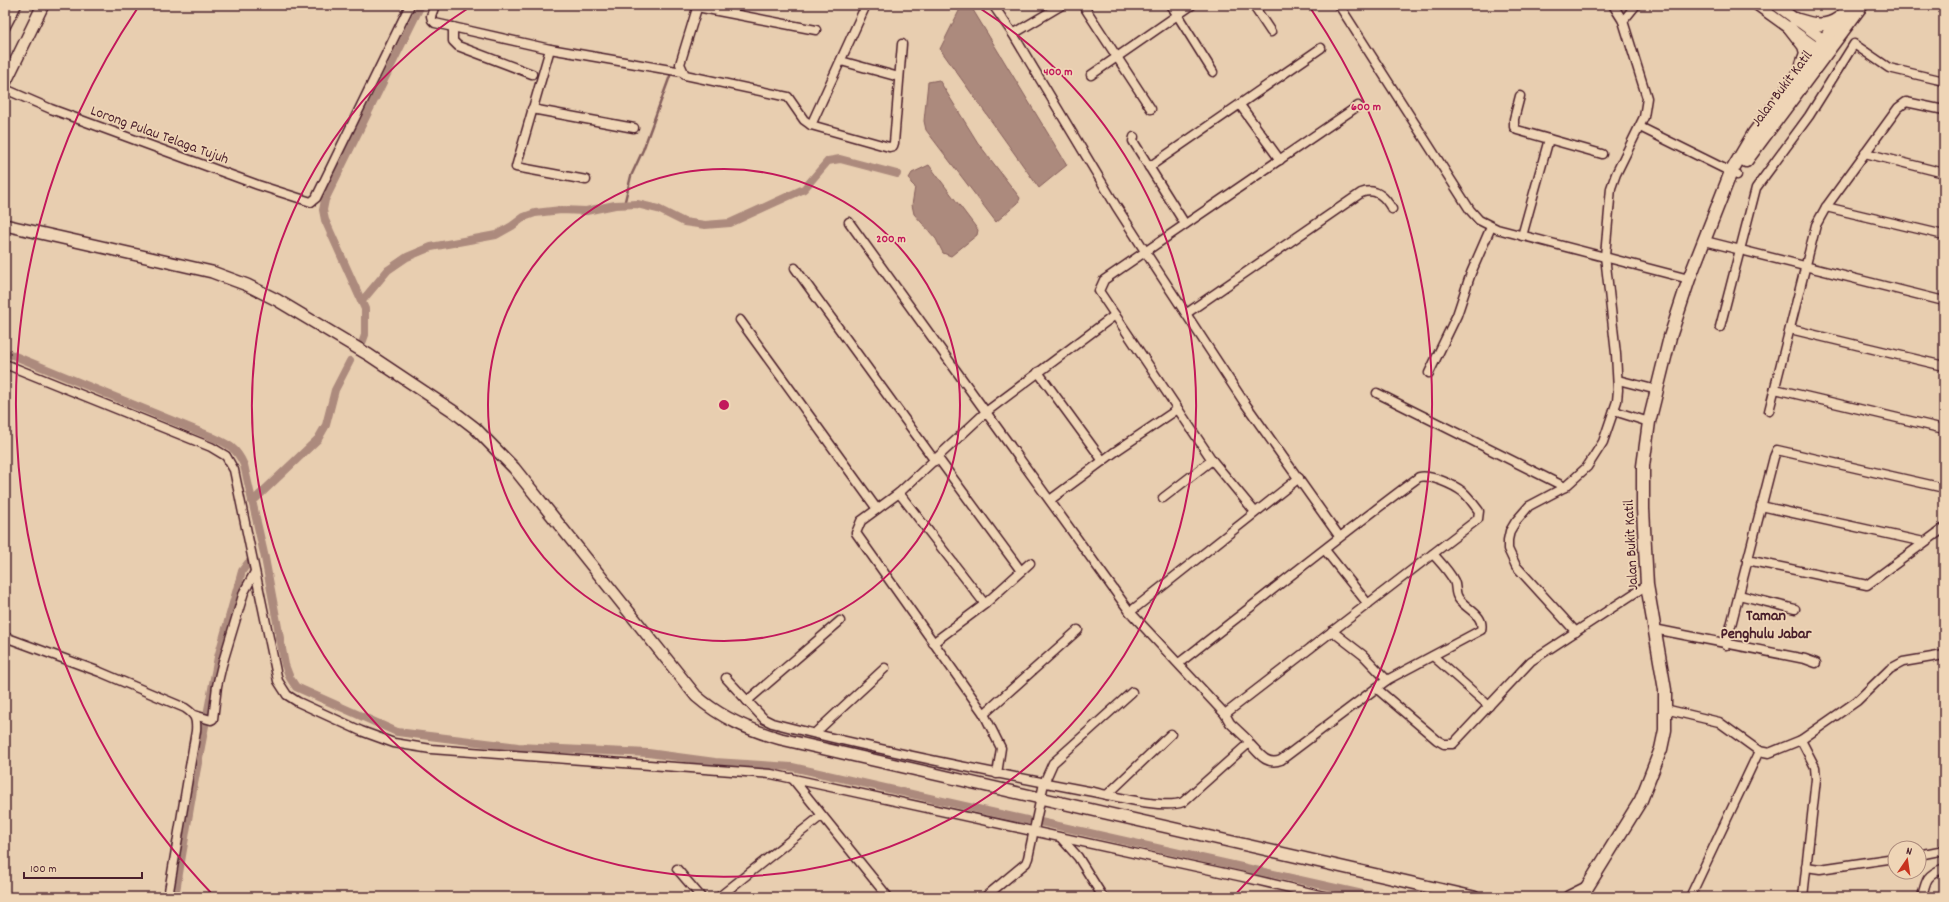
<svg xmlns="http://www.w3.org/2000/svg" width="1949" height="902" font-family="Dekko,sans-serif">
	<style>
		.water { fill: #ac8a7d; stroke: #855f5c }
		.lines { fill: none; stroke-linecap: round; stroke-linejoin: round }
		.stream { stroke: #855f5c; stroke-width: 2.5 }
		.canal { stroke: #ac8a7d; stroke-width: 8 }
		.river { stroke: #ac8a7d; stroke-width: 14 }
		.minor-casing { stroke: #4a1f2b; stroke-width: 11 }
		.tertiary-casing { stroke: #4a1f2b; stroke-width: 13 }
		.secondary-casing { stroke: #4a1f2b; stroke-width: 14 }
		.primary-casing { stroke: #4a1f2b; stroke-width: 15 }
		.minor { stroke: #efd5b6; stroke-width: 8 }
		.tertiary { stroke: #efd5b6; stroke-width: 10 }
		.secondary { stroke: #efd5b6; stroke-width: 11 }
		.primary { stroke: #efd5b6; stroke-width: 12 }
		.ring { fill: none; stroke: #c2185b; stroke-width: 2 }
		.labels { text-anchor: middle; stroke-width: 3.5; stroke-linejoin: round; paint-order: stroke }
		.street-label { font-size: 15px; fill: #4a1f2b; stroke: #efd5b6 }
		.neighbourhood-label { font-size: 16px; font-weight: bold; fill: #4a1f2b; stroke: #efd5b6 }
		.centre { fill: #c2185b; stroke: #efd5b6; stroke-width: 2 }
		.ring-label { font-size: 12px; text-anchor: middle; font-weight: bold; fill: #c2185b; stroke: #efd5b6; stroke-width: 3.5; stroke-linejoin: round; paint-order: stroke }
	</style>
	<rect width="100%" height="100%" fill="#e8ceb0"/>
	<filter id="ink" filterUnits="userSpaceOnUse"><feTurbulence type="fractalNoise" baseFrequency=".025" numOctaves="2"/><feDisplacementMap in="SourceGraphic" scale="8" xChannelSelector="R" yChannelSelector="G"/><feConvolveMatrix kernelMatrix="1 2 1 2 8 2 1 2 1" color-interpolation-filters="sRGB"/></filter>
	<g filter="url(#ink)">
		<g class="water">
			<path d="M 962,5 L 970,5 L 1067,165 L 1039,188 L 940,49 Z"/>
			<path d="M 939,80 L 978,143 L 1020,198 L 1018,203 L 996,222 L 926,130 L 924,121 L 928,82 Z"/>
			<path d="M 929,165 L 978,230 L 977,235 L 951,256 L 943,253 L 936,239 L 914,214 L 912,205 L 915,187 L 911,183 L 909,178 L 912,173 Z"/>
		</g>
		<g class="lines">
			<path class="stream" d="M 624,205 L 631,176 L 643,150 L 670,76"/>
			<g class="canal">
				<path d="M 362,301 L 388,270 L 407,257 L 431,247 L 496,235 L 512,226 L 524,217 L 535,213 L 561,210 L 586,211 L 615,205 L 637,204 L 658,209 L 684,222 L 705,225 L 730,223 L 804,189 L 828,161 L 840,159 L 897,174"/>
				<path d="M 361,346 L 365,335 L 365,309 L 325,220 L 323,210 L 325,200 L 421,5"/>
				<path d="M 5,352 L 210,436 C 228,444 236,447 244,465 L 265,558 L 285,665 L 290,678 L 296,687 L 397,732 L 518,747 L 648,753 L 715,762 L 792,767 L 1027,820"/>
				<path d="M 252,502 L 318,439 L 326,425 L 335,390 L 350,361"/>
				<path d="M 1036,821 L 1376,897"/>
				<path d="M 175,897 L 194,784 L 218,657 L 242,571 L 248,563"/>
			</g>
			<path class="river" d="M 5,10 L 8,5"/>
			<defs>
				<g id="minor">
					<path d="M 435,5 L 431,16 L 432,20 L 435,23 L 550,49 L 682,72"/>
					<path d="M 698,5 L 680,64 L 685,75 L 788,97 L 804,120 L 811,125 L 889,147 L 893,146 L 894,143 L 902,44"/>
					<path d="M 993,5 L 1013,34 L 1116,206 L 1152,262 L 1244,402 L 1339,536"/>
					<path d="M 1083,5 L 1151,109"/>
					<path d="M 1171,5 L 1213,72"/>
					<path d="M 1253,5 L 1271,32"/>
					<path d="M 1339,5 L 1470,210 L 1479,220 L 1497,229 L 1689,279"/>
					<path d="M 697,7 L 816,30"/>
					<path d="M 1623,21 L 1636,5"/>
					<path d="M 453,27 L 453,41 L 458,46 L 532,74"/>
					<path d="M 5,28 L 17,5"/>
					<path d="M 1013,34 L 1062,5"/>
					<path d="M 550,49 L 516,167 L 586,180"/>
					<path d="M 841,61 L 899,77"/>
					<path d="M 1091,75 L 1192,5"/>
					<path d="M 5,89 L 51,109 L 258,185 L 311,202 L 316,198 L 410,5"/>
					<path d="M 1520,96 L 1514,119 L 1514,127 L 1517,130 L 1602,154"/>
					<path d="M 1240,105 L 1280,160"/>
					<path d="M 532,109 L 634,128"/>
					<path d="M 811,125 L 866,5"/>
					<path d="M 1640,127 L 1737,175"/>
					<path d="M 1134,137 L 1133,141 L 1185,224"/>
					<path d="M 1865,153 L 1944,173"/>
					<path d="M 1149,167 L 1321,48"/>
					<path d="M 1826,207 L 1944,235"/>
					<path d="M 849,222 L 1130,612 L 1225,714 L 1230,723 L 1248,740 L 1249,743 C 1259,753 1266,766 1281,760 L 1387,680 L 1481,630 C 1485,615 1466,609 1459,599 C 1454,593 1457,587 1454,581 C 1449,571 1440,562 1433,554"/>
					<path d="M 1522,236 L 1549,139"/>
					<path d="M 1705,241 L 1944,301"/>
					<path d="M 795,268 L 935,461"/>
					<path d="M 1187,313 L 1361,193 C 1376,187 1385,197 1392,209"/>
					<path d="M 740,320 L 877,509"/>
					<path d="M 1720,327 L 1756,188 L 1809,116 L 1854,44 L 1889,68 L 1944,81"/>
					<path d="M 1790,329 L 1944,366"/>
					<path d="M 5,364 L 211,447 L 226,456 L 234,470 L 278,681 L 287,695 L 298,702 L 361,731 L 394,743 L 431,749 L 771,774 L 1243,877 L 1328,897"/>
					<path d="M 1038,372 L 1103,461"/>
					<path d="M 1429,373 L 1457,315 L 1471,273 L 1491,227"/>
					<path d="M 1618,380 L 1657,390"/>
					<path d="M 1775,389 L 1944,429"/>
					<path d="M 1377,393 L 1565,487"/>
					<path d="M 1614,411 L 1649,422"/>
					<path d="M 1769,411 L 1816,225 L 1826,207 L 1898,108 L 1906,102 L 1944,110"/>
					<path d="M 938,458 L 1021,571"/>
					<path d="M 899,493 L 985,604"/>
					<path d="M 1163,498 L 1212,460"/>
					<path d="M 1050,500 L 1116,451 L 1178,409"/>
					<path d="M 1761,506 L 1924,542"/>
					<path d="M 1255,512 L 1212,460 L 1099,291 L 1104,280 L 1358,106"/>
					<path d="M 1325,550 L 1368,604"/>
					<path d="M 1747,560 L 1867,585 L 1944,528"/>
					<path d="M 1739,595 L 1795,609"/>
					<path d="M 1130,612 L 1299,478"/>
					<path d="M 1654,629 L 1805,659 L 1816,663"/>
					<path d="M 1332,631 L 1363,655 L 1387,680"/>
					<path d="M 1576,632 L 1516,566 L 1508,549 L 1508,540 L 1510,531 L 1516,521 L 1529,506 L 1565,487 L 1587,467 L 1603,442 L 1617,401 L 1618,390 L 1616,354 L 1605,256 L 1611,188 L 1616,174 L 1644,117 L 1647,98 L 1623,21 L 1613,5"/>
					<path d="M 5,637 L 100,672 L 185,708 C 195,715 197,718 196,731 L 168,897"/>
					<path d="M 933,643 L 985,604 L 1030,563"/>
					<path d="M 1726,645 L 1774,457 L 1777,450 L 1944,488"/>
					<path d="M 1433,656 L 1489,706"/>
					<path d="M 1179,663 C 1259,601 1338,537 1419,477 C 1430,474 1454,485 1463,492 C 1469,497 1474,505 1479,511 L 1478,519 L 1225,714"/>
					<path d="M 726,678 L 764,719 L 772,723 C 876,750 982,771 1088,791 C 1110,795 1163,810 1183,802 L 1249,743"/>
					<path d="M 1376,688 L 1437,740 L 1444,744 L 1453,744 L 1531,661 L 1647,585"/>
					<path d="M 747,701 L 840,621"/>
					<path d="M 1665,709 L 1719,722 L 1759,751 L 1769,753 L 1801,740 L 1857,701 L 1890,669 L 1903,662 L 1944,655"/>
					<path d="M 984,714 L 1078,630"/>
					<path d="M 194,715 L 211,720 L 213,719 L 217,686 L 222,665 L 244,592 L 255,572"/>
					<path d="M 815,733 L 885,668"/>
					<path d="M 1801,740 L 1815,767 L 1816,779 L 1803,897"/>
					<path d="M 997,774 L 1001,748 L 984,714 L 856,533 L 861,521 L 899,493 L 986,412 L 1115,315"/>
					<path d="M 792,778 L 888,897"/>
					<path d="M 1107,795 L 1171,734"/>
					<path d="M 1062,839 L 1078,857 L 1103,897"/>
					<path d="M 1919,855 L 1944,850"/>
					<path d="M 1806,867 L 1820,869 L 1895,858"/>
					<path d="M 677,869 L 701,897"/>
					<path d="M 719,897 L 821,816"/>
					<path d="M 985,897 L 1026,863 L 1028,858 L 1044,783 L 1053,763 L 1132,692"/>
					<path d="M 1690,897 L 1759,751"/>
					<path d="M 1922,897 C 1926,879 1927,875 1944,868"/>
				</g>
				<g id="tertiary">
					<path d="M 1757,5 L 1817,48"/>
					<path d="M 1776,5 L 1824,40"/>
				</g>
				<g id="secondary">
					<path d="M 5,83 L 43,5"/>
					<path d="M 5,225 L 212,272 L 247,285 L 277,300 L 369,355 L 453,411 L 475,428 L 514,468 L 696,696 C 721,718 749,730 781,739 L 1474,897"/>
				</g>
				<g id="primary">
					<path d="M 1795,19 C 1811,24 1824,29 1839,18"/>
					<path d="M 1790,28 L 1804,46 L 1806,53 L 1802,64"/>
					<path d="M 1746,161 L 1862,5"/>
					<path d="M 1569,897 L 1585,889"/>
					<path d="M 1581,897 L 1641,800 L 1661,749 L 1665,730 L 1665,690 L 1647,585 L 1643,509 L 1643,466 L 1649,422 L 1670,337 L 1689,279 L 1731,172 L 1754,133 L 1850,5"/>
				</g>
			</defs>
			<use href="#minor" class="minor-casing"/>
			<use href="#tertiary" class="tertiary-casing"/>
			<use href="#secondary" class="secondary-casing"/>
			<use href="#primary" class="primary-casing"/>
			<use href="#minor" class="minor"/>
			<use href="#tertiary" class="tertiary"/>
			<use href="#secondary" class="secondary"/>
			<use href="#primary" class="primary"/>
		</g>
	</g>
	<g class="ring">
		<circle cx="724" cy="405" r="236"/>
		<path d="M978 7A472 472 0 1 1 470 7"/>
		<path d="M215 897A708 708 0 0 1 137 9M1311 9A708 708 0 0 1 1233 897"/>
	</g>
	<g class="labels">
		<g class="street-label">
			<text transform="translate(1781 88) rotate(-53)" y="5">Jalan Bukit Katil</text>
			<text transform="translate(160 134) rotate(20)" y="5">Lorong Pulau Telaga Tujuh</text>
			<text transform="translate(1630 545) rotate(-93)" y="5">Jalan Bukit Katil</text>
		</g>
		<g class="neighbourhood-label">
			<text x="1766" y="620">Taman<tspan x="1766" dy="18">Penghulu Jabar</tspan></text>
		</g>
	</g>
	<circle cx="724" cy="405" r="6" class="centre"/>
	<g class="ring-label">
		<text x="1058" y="75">400 m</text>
		<text x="1366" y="110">600 m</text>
		<text x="891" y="242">200 m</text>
	</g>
	<rect width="1949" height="902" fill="none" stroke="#efd5b6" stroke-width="20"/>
	<rect x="10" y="10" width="1929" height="882" fill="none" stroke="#4a1f2b" stroke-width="1.5" filter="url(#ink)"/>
	<g transform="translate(1907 860) rotate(13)"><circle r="19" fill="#efd5b6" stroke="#ad8c7e"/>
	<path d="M0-3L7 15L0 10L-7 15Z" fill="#c8321e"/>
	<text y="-6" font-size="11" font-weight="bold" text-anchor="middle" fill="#4a1f2b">N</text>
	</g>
	<path d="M24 872v6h118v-6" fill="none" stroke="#4a1f2b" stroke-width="2"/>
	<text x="30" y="872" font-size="12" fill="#4a1f2b" stroke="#efd5b6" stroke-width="3" paint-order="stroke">100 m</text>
</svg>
